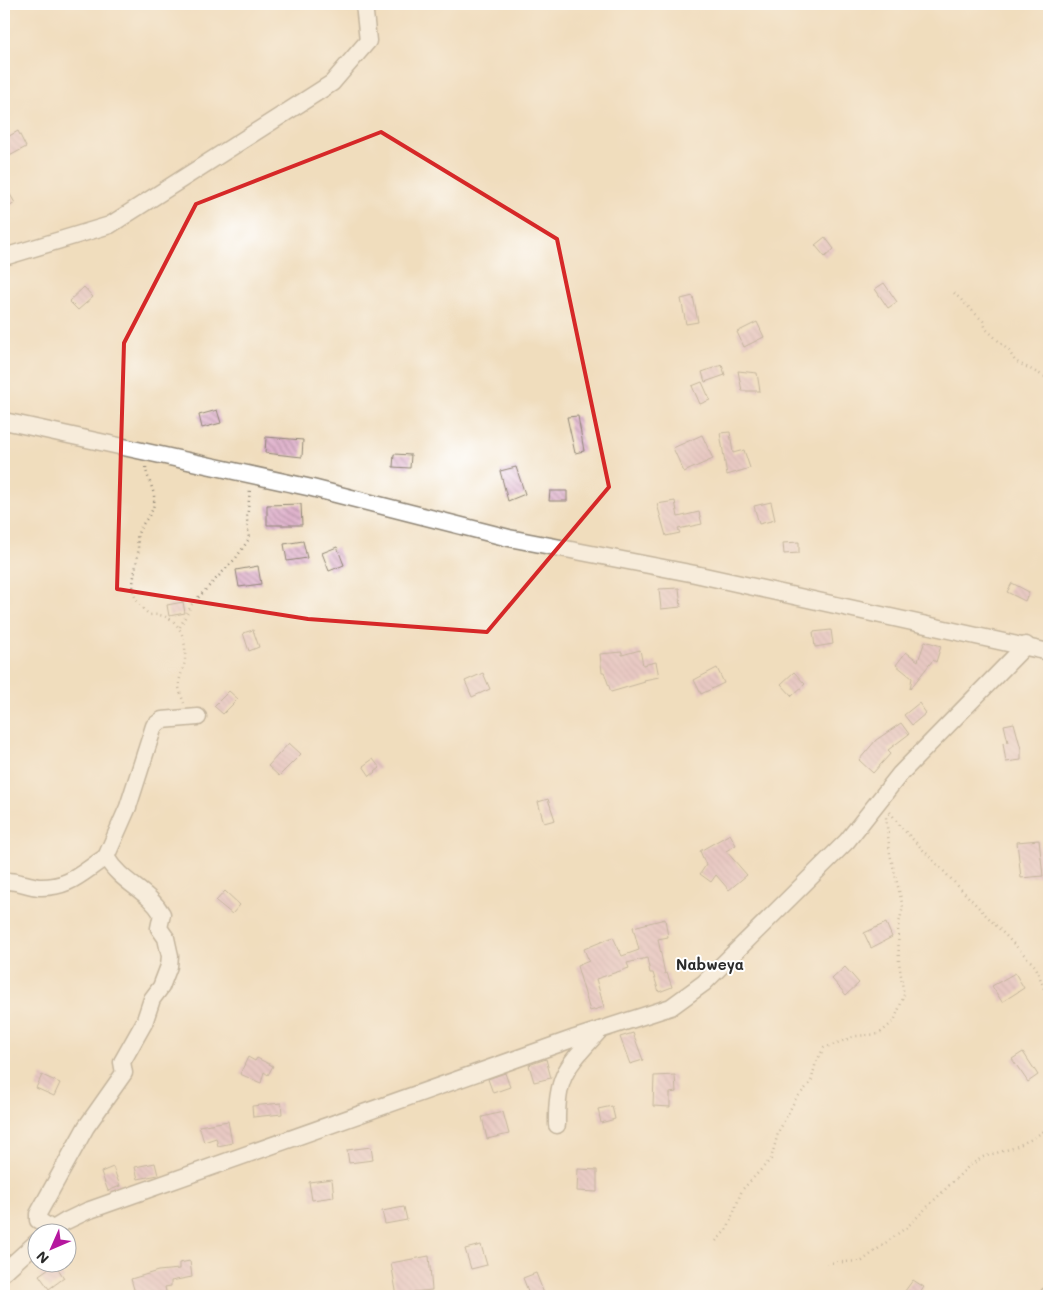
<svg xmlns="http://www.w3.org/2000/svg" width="1053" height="1300" font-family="Mali,sans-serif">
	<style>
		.building { fill: url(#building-back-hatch) }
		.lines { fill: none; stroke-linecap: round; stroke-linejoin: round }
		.minor-casing { stroke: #8e8474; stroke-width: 19 }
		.path { stroke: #8e8474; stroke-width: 2.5; stroke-dasharray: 1 4; stroke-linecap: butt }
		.minor { stroke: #fff; stroke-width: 16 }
		.marked { fill: none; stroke: #d62828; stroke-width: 4; stroke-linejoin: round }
		.labels { text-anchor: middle; stroke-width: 4; stroke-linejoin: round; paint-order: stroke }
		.quarter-label { font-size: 15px; font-weight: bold; fill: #2b2b2b; stroke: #fff }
	</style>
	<defs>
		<pattern id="building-back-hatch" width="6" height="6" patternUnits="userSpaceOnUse" patternTransform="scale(1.25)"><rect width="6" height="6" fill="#deb0ca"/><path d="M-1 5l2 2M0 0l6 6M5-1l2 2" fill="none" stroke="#b48fa4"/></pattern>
	</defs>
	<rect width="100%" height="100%" fill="#fff"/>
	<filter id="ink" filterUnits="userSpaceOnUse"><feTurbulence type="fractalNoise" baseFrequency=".02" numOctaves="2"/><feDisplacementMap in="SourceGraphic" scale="10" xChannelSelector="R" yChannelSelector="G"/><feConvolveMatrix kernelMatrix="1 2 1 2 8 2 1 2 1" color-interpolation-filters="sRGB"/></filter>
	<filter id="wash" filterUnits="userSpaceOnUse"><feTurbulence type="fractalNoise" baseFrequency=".0096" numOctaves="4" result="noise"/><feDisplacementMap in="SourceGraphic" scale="20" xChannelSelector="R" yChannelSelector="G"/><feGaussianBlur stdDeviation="1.12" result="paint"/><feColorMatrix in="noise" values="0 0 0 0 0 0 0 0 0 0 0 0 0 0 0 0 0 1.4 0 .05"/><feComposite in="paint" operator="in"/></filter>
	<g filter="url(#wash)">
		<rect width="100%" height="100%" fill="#f0ddbd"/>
		<g id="blocks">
			<g class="building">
				<path d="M 18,131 L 26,147 L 4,159 L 4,139 Z"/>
				<path d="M 4,184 L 15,203 L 4,210 Z"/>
				<path d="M 825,237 L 834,249 L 825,257 L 815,245 Z"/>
				<path d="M 884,283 L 897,302 L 888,308 L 875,289 Z"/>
				<path d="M 84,287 L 93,297 L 78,310 L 69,301 Z"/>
				<path d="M 693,296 L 698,322 L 686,324 L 681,299 Z"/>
				<path d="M 757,322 L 764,337 L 744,347 L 737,332 Z"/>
				<path d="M 722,365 L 725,375 L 705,382 L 702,372 Z"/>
				<path d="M 738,371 L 757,373 L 760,391 L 742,391 Z"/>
				<path d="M 702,382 L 710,400 L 700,404 L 692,386 Z"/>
				<path d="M 217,410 L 221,423 L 202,428 L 199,415 Z"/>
				<path d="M 578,416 L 584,451 L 575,453 L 567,417 Z"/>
				<path d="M 730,432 L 733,453 L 744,450 L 750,468 L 727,475 L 720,433 Z"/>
				<path d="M 702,435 L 713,459 L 684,472 L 673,448 Z"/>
				<path d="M 266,437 L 303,440 L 302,457 L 265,453 Z"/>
				<path d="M 394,454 L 411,455 L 410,468 L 393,467 Z"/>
				<path d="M 516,467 L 525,494 L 508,501 L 500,471 Z"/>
				<path d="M 550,491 L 567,491 L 567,501 L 549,501 Z"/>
				<path d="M 675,501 L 678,517 L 699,512 L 702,524 L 678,529 L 680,533 L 666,536 L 657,504 Z"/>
				<path d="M 771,502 L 775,520 L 759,524 L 754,506 Z"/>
				<path d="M 301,504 L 302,525 L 267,525 L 267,505 Z"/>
				<path d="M 303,541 L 307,558 L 287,561 L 284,544 Z"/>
				<path d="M 799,542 L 799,553 L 784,554 L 783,543 Z"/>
				<path d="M 337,547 L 344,565 L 329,571 L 322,553 Z"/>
				<path d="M 258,566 L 261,584 L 239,587 L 236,570 Z"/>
				<path d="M 1012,583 L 1029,592 L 1025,601 L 1007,592 Z"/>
				<path d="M 679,588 L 681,607 L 661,609 L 659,589 Z"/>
				<path d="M 183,602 L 185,613 L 169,616 L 167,605 Z"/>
				<path d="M 253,630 L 259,647 L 249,651 L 243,633 Z"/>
				<path d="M 831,630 L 833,644 L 815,647 L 813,632 Z"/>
				<path d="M 925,641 L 941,646 L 936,662 L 933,660 L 910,689 L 912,678 L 896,665 L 906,652 L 918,661 Z"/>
				<path d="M 640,650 L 643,665 L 656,662 L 659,677 L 644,680 L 645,682 L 611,692 L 604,672 L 602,672 L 600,654 L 622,652 L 622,655 Z"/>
				<path d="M 717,668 L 724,683 L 701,694 L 694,680 Z"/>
				<path d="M 794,672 L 805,684 L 792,696 L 781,684 Z"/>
				<path d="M 483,673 L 490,689 L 472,697 L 465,681 Z"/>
				<path d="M 229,691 L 238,699 L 223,714 L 214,706 Z"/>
				<path d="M 919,703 L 926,713 L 912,725 L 904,715 Z"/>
				<path d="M 901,723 L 909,734 L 888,750 L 891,753 L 873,773 L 859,760 L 876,740 Z"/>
				<path d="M 1014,723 L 1021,749 L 1021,760 L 1006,762 L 1003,743 L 1008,742 L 1004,725 Z"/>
				<path d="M 289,743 L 301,754 L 279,776 L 268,766 Z"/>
				<path d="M 373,759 L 380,768 L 370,776 L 363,766 Z"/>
				<path d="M 548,799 L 555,820 L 544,823 L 538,802 Z"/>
				<path d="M 730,834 L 736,845 L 726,851 L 747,875 L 729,890 L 716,875 L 711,882 L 700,874 L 706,865 L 700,851 Z"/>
				<path d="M 1039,840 L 1043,876 L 1021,878 L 1017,842 Z"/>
				<path d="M 225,891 L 240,905 L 232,914 L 216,901 Z"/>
				<path d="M 665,919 L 668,937 L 658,939 L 665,974 L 667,973 L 672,987 L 659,992 L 653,973 L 650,973 L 647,958 L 627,963 L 629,968 L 596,979 L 604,1007 L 590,1011 L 577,966 L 589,961 L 584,949 L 613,937 L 622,956 L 639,950 L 633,927 Z"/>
				<path d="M 886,923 L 892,937 L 871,948 L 864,933 Z"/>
				<path d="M 845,967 L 859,983 L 846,995 L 832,979 Z"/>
				<path d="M 1015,973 L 1024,988 L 1002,1002 L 992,986 Z"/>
				<path d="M 633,1033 L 643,1060 L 630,1064 L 620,1037 Z"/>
				<path d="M 1023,1052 L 1038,1075 L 1028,1082 L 1012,1059 Z"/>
				<path d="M 248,1057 L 255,1061 L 257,1058 L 273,1066 L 268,1075 L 264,1072 L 261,1083 L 240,1074 Z"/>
				<path d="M 546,1059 L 551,1078 L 534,1082 L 529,1065 Z"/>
				<path d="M 505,1073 L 510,1087 L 493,1093 L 488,1079 Z"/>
				<path d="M 42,1075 L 60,1083 L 54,1096 L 36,1088 Z"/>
				<path d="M 675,1075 L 676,1092 L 670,1093 L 670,1107 L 653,1106 L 654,1076 Z"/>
				<path d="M 281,1103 L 282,1114 L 253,1117 L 252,1106 Z"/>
				<path d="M 612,1106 L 615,1119 L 601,1123 L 598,1109 Z"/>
				<path d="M 503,1112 L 509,1134 L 487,1139 L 482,1117 Z"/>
				<path d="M 228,1121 L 232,1143 L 218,1146 L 216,1138 L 204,1142 L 199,1126 Z"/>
				<path d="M 371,1147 L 373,1160 L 349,1163 L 347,1150 Z"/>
				<path d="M 155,1163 L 158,1175 L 138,1179 L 135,1167 Z"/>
				<path d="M 113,1167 L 120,1186 L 108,1191 L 101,1172 Z"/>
				<path d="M 578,1169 L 597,1170 L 597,1192 L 577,1191 Z"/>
				<path d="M 332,1179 L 334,1197 L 312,1200 L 309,1182 Z"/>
				<path d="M 404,1207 L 407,1220 L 385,1224 L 382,1211 Z"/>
				<path d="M 481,1245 L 487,1265 L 471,1269 L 465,1249 Z"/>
				<path d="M 429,1256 L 432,1290 L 413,1292 L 414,1296 L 397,1296 L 391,1263 Z"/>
				<path d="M 190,1261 L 192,1277 L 171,1281 L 171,1286 L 165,1287 L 167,1296 L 136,1296 L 131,1279 L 158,1271 L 179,1269 L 179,1263 Z"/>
				<path d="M 55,1264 L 64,1278 L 49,1289 L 39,1275 Z"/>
				<path d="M 536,1273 L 545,1296 L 530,1296 L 523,1278 Z"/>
				<path d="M 913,1280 L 924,1287 L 918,1296 L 911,1296 L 905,1291 Z"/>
			</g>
		</g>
	</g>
	<g filter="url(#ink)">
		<use href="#blocks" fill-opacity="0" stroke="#8e8474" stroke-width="1"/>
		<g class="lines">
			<defs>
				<g id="minor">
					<path d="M 4,257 L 110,225 L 332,83 L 368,41 L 364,4"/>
					<path d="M 4,421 L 312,488 L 509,538 L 695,574 L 1049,652"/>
					<path d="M 106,857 L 128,807 L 154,726 L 162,720 L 198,717"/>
					<path d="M 4,881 C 17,880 27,886 39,887 C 70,888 82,872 106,857 C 121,883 148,890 162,914 L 159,928 L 166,938 L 170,956 L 169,966 L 161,987 L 152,999 L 144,1023 L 122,1062 L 124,1073 L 86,1127 L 38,1214 L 38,1220 L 52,1229"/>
					<path d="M 557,1125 C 556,1073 568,1066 600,1030"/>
					<path d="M 48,1232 L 66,1221 L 87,1211 L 575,1038 L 671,1007 L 704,983 L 847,841 L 900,774 L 1026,645"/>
					<path d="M 4,1272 L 38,1241"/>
					<path d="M 1048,1296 L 1049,1295"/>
				</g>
			</defs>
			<use href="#minor" class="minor-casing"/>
			<g class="path">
				<path d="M 954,293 L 983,321 L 986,329 L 1009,351 L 1015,361 L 1049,379"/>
				<path d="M 146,467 C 146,478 156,490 154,503 C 153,515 141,523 138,534 C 136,539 139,547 138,553 C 135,579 124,595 150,615 C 176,612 187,635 185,658 C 185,667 179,676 179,685 C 179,691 182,698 184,703"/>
				<path d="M 180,627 L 192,604 L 236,558 L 249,539 L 247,520 L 250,489"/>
				<path d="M 890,812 L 900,826 L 1036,967 L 1049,1002"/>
				<path d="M 716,1241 L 728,1228 L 742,1190 L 771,1159 L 778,1133 L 795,1100 L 811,1082 L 816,1062 L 824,1048 L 856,1036 L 879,1034 L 894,1021 L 904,996 L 899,962 L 898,927 L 903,907 L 890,854 L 886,817 L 891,812"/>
				<path d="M 827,1263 L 862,1261 L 908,1226 L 969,1166 L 983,1157 L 1013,1148 L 1032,1139 L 1044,1131 L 1049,1124"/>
			</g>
			<use href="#minor" class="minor"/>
		</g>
	</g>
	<path d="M0 0H1053V1300H0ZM 381,132 L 557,239 L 609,487 L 487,632 L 308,619 L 117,589 L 124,343 L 196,204 Z" fill="#f0ddbd" fill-opacity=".55" fill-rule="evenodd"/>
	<path class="marked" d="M 381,132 L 557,239 L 609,487 L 487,632 L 308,619 L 117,589 L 124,343 L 196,204 Z"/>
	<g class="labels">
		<g class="quarter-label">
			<text x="710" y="970">Nabweya</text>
		</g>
	</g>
	<rect width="1053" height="1300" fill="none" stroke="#fff" stroke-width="20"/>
	<g transform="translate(52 1248) rotate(225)"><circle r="24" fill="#ffffff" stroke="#aaaaaa"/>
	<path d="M0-4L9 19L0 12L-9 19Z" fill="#b5179e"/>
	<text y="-8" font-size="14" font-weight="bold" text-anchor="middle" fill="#2b2b2b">N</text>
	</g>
</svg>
